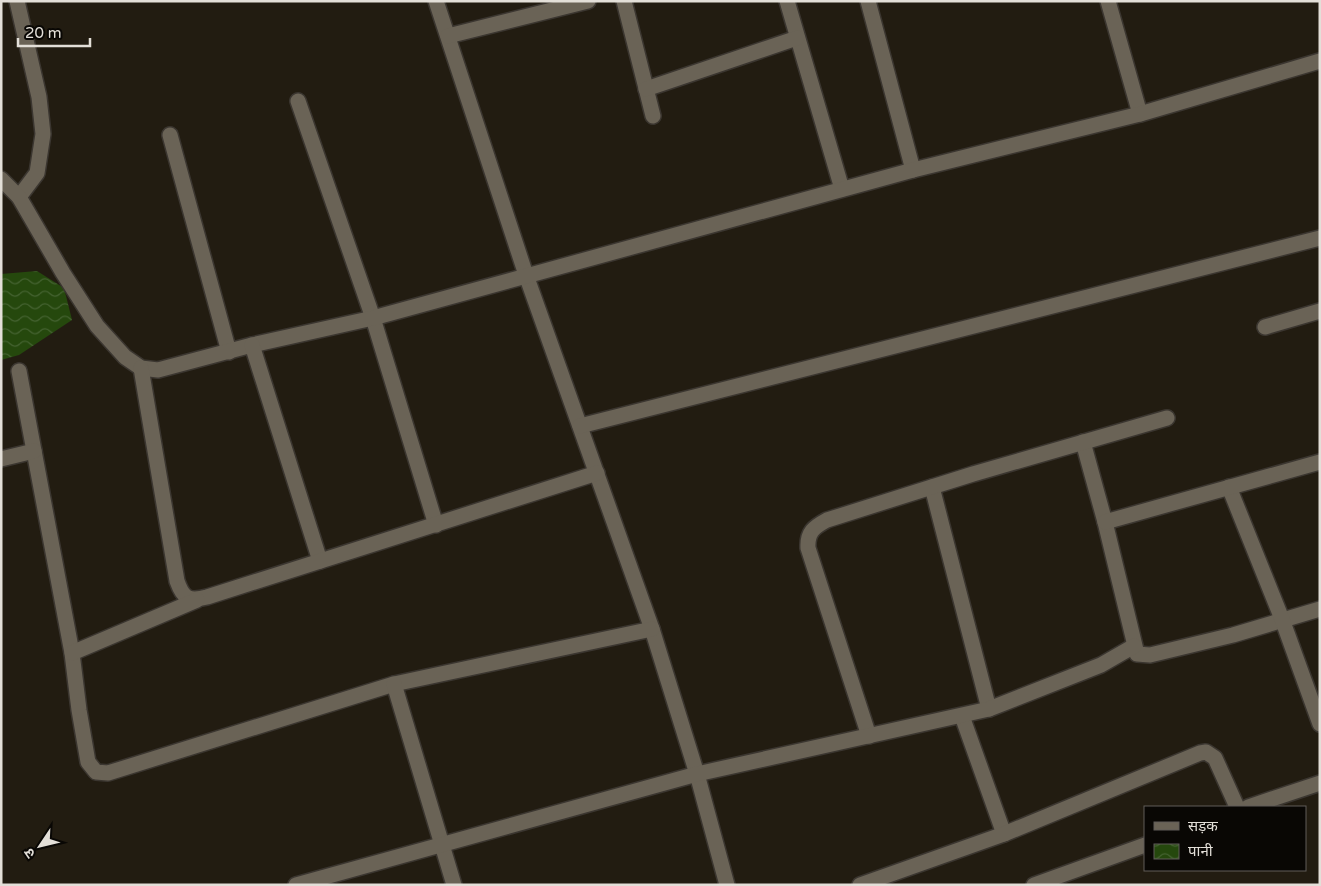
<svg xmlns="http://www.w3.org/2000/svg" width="1321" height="886" font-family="'Varela Round','Noto Sans Devanagari',sans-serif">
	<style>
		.water { fill: url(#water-waves) }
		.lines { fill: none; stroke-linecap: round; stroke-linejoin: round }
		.minor-casing { stroke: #3b3630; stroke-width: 18 }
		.minor { stroke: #6a6356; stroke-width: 15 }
	</style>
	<defs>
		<pattern id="water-waves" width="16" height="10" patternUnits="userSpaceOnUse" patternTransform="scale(1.25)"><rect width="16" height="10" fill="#25480d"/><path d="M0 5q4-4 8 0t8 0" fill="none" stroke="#446230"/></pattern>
	</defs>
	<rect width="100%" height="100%" fill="#221c11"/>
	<path class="water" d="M 37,271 L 64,288 L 72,320 L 19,355 L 1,360 L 1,274 Z"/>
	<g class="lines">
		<defs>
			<g id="minor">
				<path d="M 17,1 L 39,97 L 43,134 L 37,173 L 19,197"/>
				<path d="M 436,1 L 526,275 L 652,629 L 697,774 L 727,885"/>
				<path d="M 624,1 L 653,116"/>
				<path d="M 787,1 L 842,189"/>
				<path d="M 868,1 L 913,170"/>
				<path d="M 1108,1 L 1140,114"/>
				<path d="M 448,36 L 588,1"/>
				<path d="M 646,89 L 797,38"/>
				<path d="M 298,101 L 373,318 L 436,525"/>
				<path d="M 170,135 L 229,352"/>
				<path d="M 1,179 L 19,197 L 63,273 L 97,326 L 125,357 L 141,368 L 158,370 L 252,345 L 373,318 L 913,170 L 1140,114 L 1320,61"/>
				<path d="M 1265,327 L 1320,311"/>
				<path d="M 252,345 L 320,561"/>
				<path d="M 141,368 L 177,581 C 183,598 188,602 207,597 L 597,473"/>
				<path d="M 19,371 L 72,653 L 79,710 L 88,762 L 96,772 L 108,773 L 394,684 L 652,629"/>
				<path d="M 580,426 L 1320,238"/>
				<path d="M 1083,442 L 1105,522 L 1137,654 L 1150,655 L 1233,635 L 1320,609"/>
				<path d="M 1,459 L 34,451"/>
				<path d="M 932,487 L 989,709"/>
				<path d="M 1229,487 L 1282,619 L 1320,724"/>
				<path d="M 1105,522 L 1320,462"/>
				<path d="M 72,653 L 197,600"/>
				<path d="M 394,684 L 454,885"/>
				<path d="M 962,716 L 1004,834"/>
				<path d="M 869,736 L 808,548 C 807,532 814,527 827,520 L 973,474 L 1167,418"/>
				<path d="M 1248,807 L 1320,783"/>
				<path d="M 296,885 L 697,774 L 989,709 L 1101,665 L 1134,646"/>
				<path d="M 860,885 L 1004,834 L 1200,753 L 1206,752 L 1215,758 L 1237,807"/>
				<path d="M 1034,885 L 1145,845"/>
			</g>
		</defs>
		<use href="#minor" class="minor-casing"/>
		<use href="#minor" class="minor"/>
	</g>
	<rect width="1321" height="886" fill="none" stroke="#e3dfd8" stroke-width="5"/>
	<rect x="1144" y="806" width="162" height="65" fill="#090704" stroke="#605d59"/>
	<rect x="1154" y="822" width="25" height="8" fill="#6a6356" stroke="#605d59"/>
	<text x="1188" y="831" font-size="15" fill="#e3dfd8">सड़क</text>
	<rect x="1154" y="844" width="25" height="15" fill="url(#water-waves)" stroke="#605d59"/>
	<text x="1188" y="856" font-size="15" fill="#e3dfd8">पानी</text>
	<g transform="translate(40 846) rotate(235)" stroke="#090704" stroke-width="4" paint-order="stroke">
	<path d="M0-4L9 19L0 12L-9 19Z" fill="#e3dfd8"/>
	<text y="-8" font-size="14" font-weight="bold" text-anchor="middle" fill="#e3dfd8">उ</text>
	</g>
	<path d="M18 38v8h72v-8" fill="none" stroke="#e3dfd8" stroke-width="2.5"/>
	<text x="25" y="38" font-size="15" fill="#e3dfd8" stroke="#090704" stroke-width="4" paint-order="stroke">20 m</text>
</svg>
